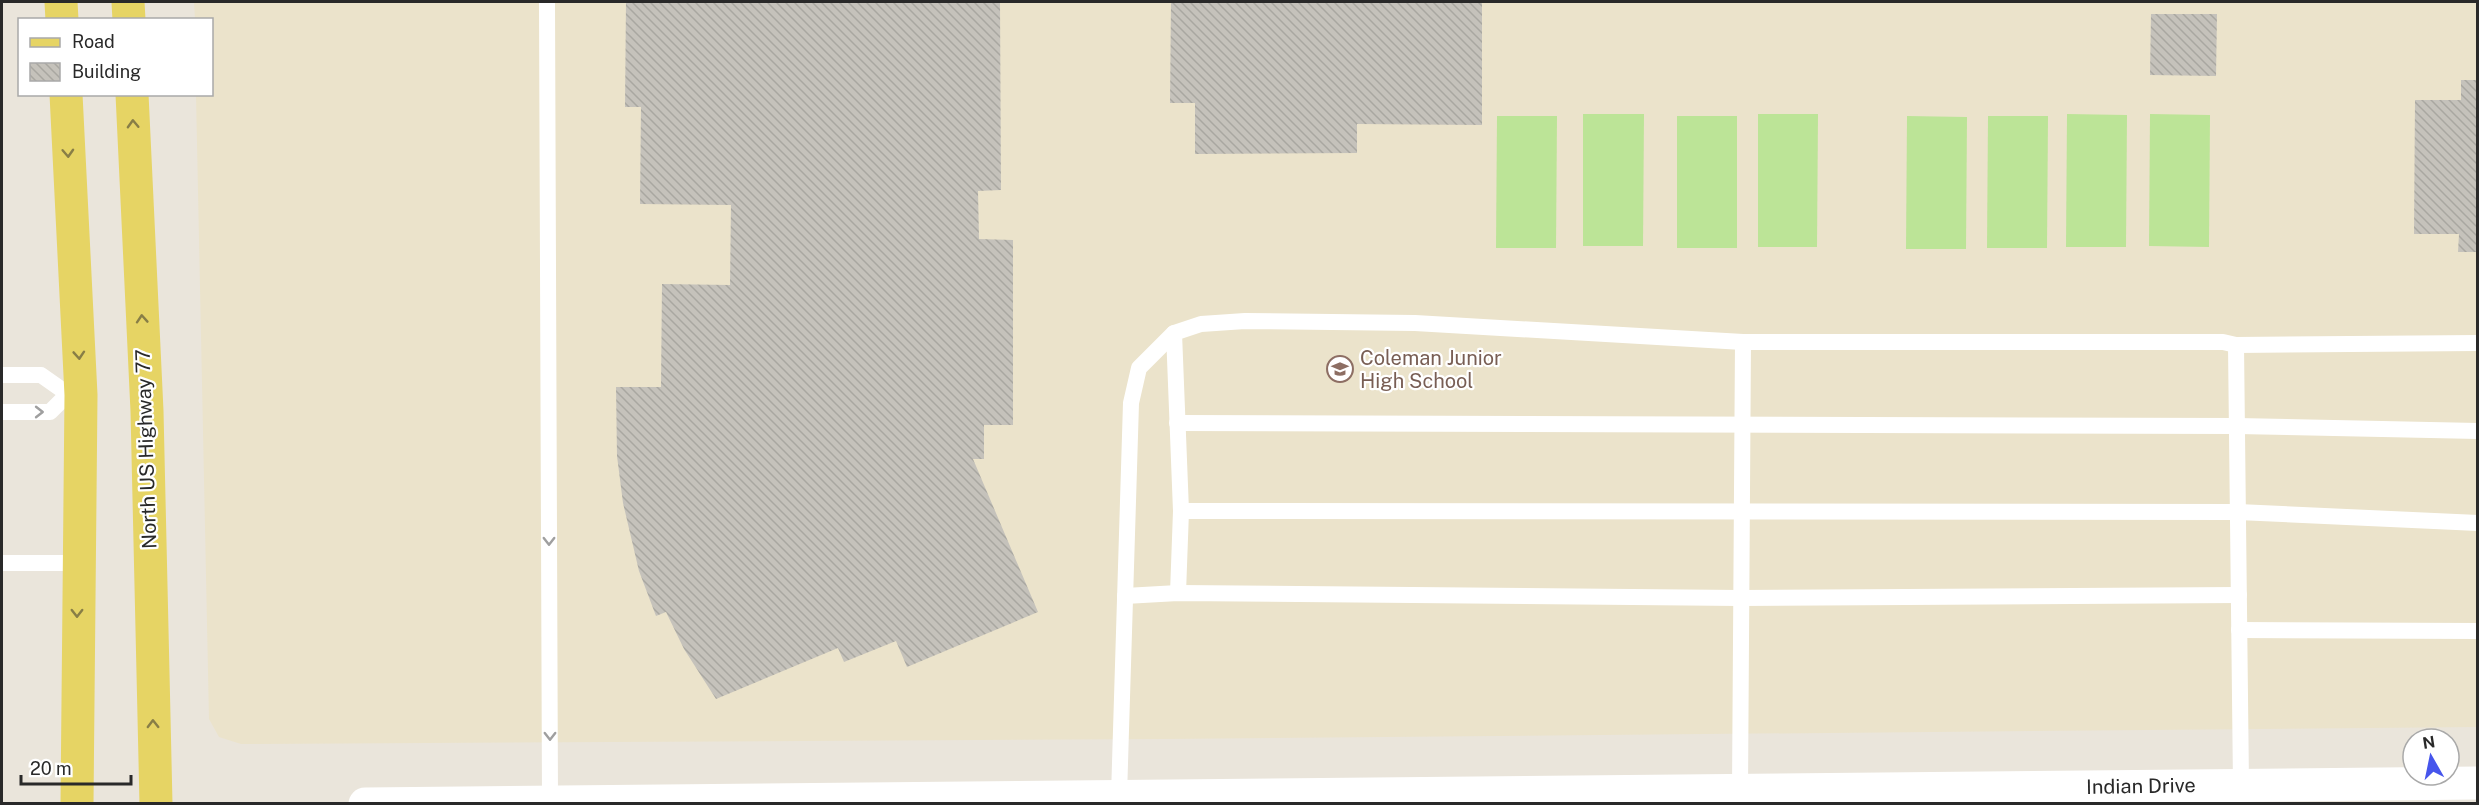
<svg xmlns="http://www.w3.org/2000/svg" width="2479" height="805" font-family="'Public Sans',sans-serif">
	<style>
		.education { fill: #ebe3cb }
		.pitch { fill: #bce497 }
		.building { fill: url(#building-back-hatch) }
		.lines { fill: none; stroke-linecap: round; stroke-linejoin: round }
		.service { stroke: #fff; stroke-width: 16 }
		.tertiary { stroke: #fff; stroke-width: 33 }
		.primary { stroke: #e6d464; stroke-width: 33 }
		.oneway { stroke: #887e46 }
		.oneway2 { stroke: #9f9f9f }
		.labels { text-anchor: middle; stroke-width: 4.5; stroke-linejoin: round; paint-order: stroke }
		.education-label { font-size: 20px; fill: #785e54; stroke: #fff; text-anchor: start }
		.street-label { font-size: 20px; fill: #292929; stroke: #fff }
	</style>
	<defs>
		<pattern id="building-back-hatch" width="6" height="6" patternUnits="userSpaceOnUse" patternTransform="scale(1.5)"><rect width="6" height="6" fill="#c5c2bb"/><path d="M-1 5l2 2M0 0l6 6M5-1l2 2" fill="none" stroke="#a9a7a1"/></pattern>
	</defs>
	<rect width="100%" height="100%" fill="#eae5db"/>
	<path class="education" d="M 194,2 L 2477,2 L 2477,727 L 1164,739 L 241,744 L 219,737 L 209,719 L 196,95 L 212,94 L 212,20 L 195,19 Z"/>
	<g class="pitch">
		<path d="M 1583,114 L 1644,114 L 1643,246 L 1583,246 Z"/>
		<path d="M 1758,114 L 1818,114 L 1817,247 L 1758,247 Z"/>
		<path d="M 2067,114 L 2127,115 L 2126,247 L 2066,247 Z"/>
		<path d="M 2150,114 L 2210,115 L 2209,247 L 2149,246 Z"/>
		<path d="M 1497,116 L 1557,116 L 1556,248 L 1496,248 Z"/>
		<rect x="1677" y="116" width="60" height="132"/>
		<path d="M 1907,116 L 1967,117 L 1966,249 L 1906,249 Z"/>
		<path d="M 1988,116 L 2048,116 L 2047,248 L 1987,248 Z"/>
	</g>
	<g class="building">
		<path d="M 626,2 L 1000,2 L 1001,190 L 978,191 L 979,239 L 1013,240 L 1013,425 L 984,425 L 984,459 L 973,459 L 1038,612 L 907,667 L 896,641 L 844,662 L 838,648 L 716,699 L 684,649 L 666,612 L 656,616 L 639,571 L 623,503 L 617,456 L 616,387 L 661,387 L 662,284 L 730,285 L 731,205 L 640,204 L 641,107 L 625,107 Z"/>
		<path d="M 1171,2 L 1482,2 L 1482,125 L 1357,124 L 1357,153 L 1195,154 L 1195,103 L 1170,103 Z"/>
		<path d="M 2151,14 L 2217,14 L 2216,76 L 2150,75 Z"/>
		<path d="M 2461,80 L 2478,80 L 2478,252 L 2458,252 L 2459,234 L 2414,234 L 2415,100 L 2461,100 Z"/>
	</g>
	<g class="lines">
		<g class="service">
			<path d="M 547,2 L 550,801"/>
			<path d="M 1174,333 L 1181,511 L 1178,593"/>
			<path d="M 1743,342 L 1740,790 L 1743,794"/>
			<path d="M 2236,345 L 2241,785"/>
			<path d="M 2,375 L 41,375 L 68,394 L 81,395"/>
			<path d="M 2,412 L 50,412 L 68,394"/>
			<path d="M 1177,423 L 2237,426 L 2478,431"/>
			<path d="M 1181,511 L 2238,512 L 2478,523"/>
			<path d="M 2,563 L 77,563"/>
			<path d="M 1125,596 L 1178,593 L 1740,598 L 2239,595"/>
			<path d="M 2239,630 L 2478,631"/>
			<path d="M 1119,796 L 1131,403 L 1139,368 L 1174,333 L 1201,324 L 1245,321 L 1415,323 L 1743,342 L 2223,342 L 2236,345 L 2478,343"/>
		</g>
		<path class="tertiary" d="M 365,804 L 2478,783"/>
		<g class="primary">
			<path d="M 61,2 L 62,20"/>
			<path d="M 128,2 L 129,20"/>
			<path d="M 66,94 L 81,395 L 77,804"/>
			<path d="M 132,94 L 147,411 L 156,804"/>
		</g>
	</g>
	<defs><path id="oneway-chevron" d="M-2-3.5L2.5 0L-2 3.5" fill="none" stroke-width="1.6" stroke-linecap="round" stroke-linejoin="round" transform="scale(1.5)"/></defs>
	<g class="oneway">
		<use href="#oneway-chevron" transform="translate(133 124) rotate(-92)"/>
		<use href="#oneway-chevron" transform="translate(68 153) rotate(87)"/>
		<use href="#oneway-chevron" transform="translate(142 319) rotate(-94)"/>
		<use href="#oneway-chevron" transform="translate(79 355) rotate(86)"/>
		<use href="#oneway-chevron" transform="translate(77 613) rotate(90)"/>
		<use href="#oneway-chevron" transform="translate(153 724) rotate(-91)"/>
	</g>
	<g class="oneway2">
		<use href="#oneway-chevron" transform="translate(39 412)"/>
		<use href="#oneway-chevron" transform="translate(549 541) rotate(90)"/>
		<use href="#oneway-chevron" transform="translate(550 736) rotate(90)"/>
	</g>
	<defs>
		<symbol id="school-ring" viewBox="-11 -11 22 22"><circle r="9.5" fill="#fff" stroke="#8d6e63" stroke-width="1.5"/><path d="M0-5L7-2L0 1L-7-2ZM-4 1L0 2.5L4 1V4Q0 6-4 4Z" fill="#8d6e63"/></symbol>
	</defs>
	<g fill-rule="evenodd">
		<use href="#school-ring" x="1325" y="354" width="30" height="30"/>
	</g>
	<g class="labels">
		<g class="education-label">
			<text x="1360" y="365">Coleman Junior<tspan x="1360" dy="23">High School</tspan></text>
		</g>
		<g class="street-label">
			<text transform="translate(146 449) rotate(-92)" y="7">North US Highway 77</text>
			<text transform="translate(2141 786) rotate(-1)" y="7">Indian Drive</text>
		</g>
	</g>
	<rect width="2479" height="805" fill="none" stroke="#292929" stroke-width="6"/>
	<rect x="18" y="18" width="195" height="78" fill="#ffffff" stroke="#a9a9a9" stroke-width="1.5"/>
	<rect x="30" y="38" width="30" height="9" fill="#e6d464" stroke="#a9a9a9" stroke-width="1.5"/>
	<text x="72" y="48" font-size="18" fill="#292929">Road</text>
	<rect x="30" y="63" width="30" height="18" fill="url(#building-back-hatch)" stroke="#a9a9a9" stroke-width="1.5"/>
	<text x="72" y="78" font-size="18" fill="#292929">Building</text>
	<g transform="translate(2431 757) rotate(351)"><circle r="28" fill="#ffffff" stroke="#a9a9a9" stroke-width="1.5"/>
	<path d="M0-4.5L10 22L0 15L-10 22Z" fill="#4655ec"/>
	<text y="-9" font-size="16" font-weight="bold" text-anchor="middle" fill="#292929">N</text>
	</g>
	<path d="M21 775v9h110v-9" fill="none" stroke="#292929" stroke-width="3"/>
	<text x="30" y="775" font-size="18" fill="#292929" stroke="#ffffff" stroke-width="4.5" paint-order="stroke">20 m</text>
</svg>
